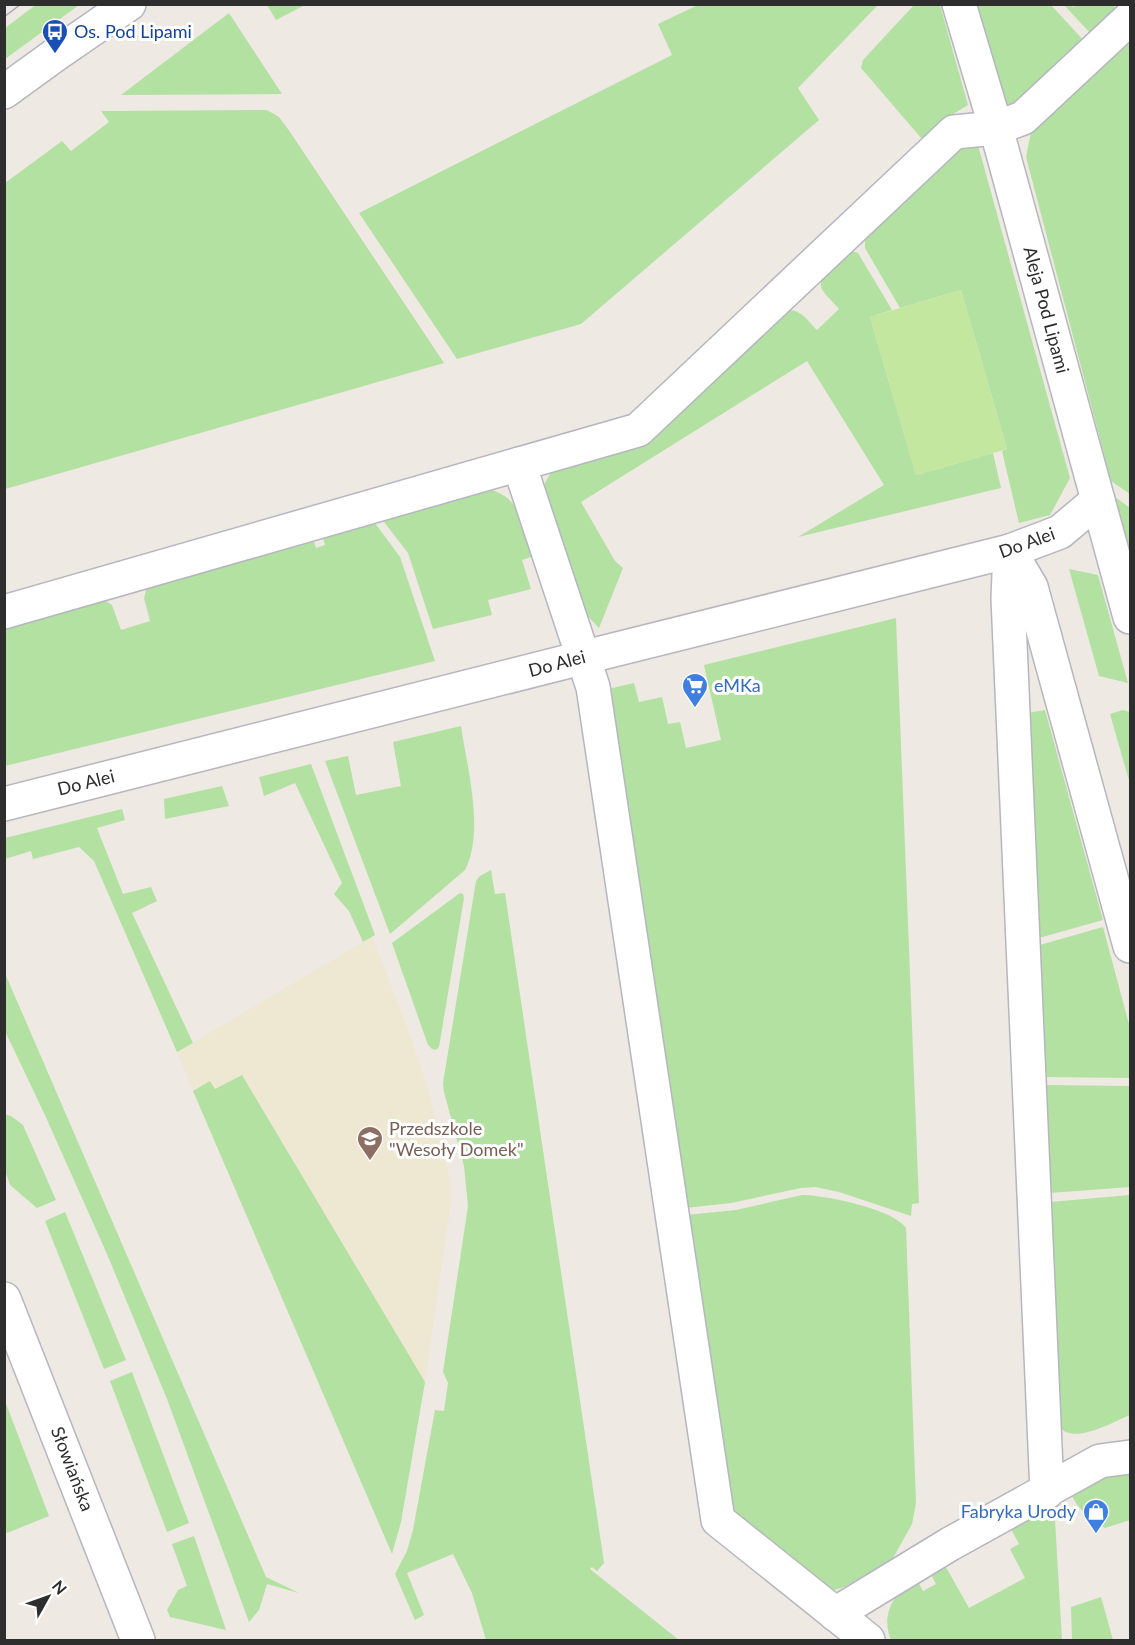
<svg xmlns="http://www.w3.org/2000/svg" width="1135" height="1645" font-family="Lato,sans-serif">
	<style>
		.education { fill: #eee7d2 }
		.green { fill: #b3e1a2 }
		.pitch { fill: #c3e79f }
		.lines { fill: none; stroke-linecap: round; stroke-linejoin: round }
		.minor-casing { stroke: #b5b6c0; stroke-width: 36 }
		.minor { stroke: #fff; stroke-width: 33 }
		.tram { stroke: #a4a5b7; stroke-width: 1.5 }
		.labels { text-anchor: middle; stroke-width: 6; stroke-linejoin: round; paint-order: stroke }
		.transit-label { font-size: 18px; fill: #164399; stroke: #fff; text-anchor: start }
		.street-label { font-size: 18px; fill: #2e2e2e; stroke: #fff }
		.shop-label { font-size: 18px; fill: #366cbe; stroke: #fff; text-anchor: start }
		.education-label { font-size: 18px; fill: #785e54; stroke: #fff; text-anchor: start }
	</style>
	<rect width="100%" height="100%" fill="#eee9e2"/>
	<path class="education" d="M 372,937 L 404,1019 L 427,1086 L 441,1138 L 451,1185 L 450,1209 L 425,1382 L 242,1075 L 215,1089 L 210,1081 L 193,1091 L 177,1052 Z"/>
	<g class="green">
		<path d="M 37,4 L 79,5 L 5,59 L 5,28 Z"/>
		<path d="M 700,4 L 878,5 L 798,88 L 819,120 L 581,324 L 457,359 L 359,213 L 672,55 L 658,24 Z"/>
		<path d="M 267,5 L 305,5 L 276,20 Z"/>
		<path d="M 914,5 L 940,5 L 968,105 L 948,117 L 922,139 L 861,68 L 863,60 Z"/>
		<path d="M 975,5 L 1051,5 L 1085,42 L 1015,107 L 1004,107 Z"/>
		<path d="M 1064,5 L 1070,5 L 1073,7 L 1076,5 L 1113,5 L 1119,11 L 1093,36 Z"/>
		<path d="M 229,13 L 282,94 L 121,95 Z"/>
		<path d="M 1130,36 L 1130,494 L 1111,481 L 1026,157 L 1032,127 Z"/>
		<path d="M 267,110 L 279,117 L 288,129 L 444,363 L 5,489 L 5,183 L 62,141 L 71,151 L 109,122 L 101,111 Z"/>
		<path d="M 966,137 L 976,138 L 1070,478 L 1050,515 L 1019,523 L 1002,451 L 1007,449 L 961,290 L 900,308 L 865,248 L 865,235 Z"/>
		<path d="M 852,251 L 858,253 L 892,310 L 870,317 L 916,475 L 993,453 L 1001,488 L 798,537 L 884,485 L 807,361 L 581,502 L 615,561 L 623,568 L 599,628 L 581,609 L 544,493 L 545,483 L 550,474 L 787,310 C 801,309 808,321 817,330 L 839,309 C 834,303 827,297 823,291 C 813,275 842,259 852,251 Z"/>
		<path d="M 488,489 C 522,497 523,526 534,556 L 522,560 L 531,589 L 488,600 L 492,615 L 433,629 L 408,553 L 381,518 Z"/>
		<path d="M 1115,497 L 1130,508 L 1130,554 Z"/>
		<path d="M 372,519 L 400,557 L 435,661 L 5,766 L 4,625 L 103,599 L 112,605 L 121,630 L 150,621 L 144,598 L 147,587 L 312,536 L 316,548 L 325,545 L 322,534 Z"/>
		<path d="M 1069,569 L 1098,575 L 1128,683 L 1099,676 Z"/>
		<path d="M 896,618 L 919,1203 L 912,1204 L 911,1216 L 839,1192 L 815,1187 L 801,1188 L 731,1203 L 685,1208 L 608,689 L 634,683 L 639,702 L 662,697 L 668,724 L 680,722 L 686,748 L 721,740 L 704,665 Z"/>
		<path d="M 1045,710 L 1103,920 L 1039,938 L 1028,713 Z"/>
		<path d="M 1123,710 L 1130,712 L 1130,784 L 1110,714 Z"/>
		<path d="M 461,726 C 467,768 485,831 465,870 L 390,934 L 325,761 L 348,756 L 356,795 L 401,786 L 393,742 Z"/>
		<path d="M 311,764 L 375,935 L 363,942 L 349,911 L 334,894 L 342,883 L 295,783 L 264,796 L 259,777 Z"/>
		<path d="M 222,786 L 229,806 L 165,819 L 164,799 Z"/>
		<path d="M 122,809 L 125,820 L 97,828 L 123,894 L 151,887 L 157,901 L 132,913 L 193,1043 L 177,1052 L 94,861 L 79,847 L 33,859 L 31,851 L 5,859 L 5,838 Z"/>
		<path d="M 491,870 L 495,894 L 505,893 L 604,1563 L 597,1571 L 592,1567 L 590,1569 L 679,1640 L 486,1640 L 472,1593 L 453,1554 L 407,1573 L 424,1615 L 415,1620 L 395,1574 L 407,1551 L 413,1530 L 435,1410 L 444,1411 L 448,1383 L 443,1372 L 468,1206 L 464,1166 L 444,1092 L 443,1083 L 476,881 L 480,876 Z"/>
		<path d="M 460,893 L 463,894 L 464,898 L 439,1047 L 436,1050 L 432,1049 L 428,1045 L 392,943 Z"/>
		<path d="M 1103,927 L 1130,1028 L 1130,1078 L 1044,1077 L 1040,945 Z"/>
		<path d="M 4,971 L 266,1577 L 299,1593 L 267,1584 L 259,1610 L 249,1622 L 167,1399 L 107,1254 L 44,1113 L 5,1031 Z"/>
		<path d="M 242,1075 L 425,1382 L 401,1522 L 392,1554 L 193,1091 L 210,1081 L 215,1089 Z"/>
		<path d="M 1045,1085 L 1130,1086 L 1130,1187 L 1049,1193 Z"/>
		<path d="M 4,1114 L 11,1116 L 23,1125 L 56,1200 L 37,1208 L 10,1185 L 5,1170 Z"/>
		<path d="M 802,1195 C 824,1195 894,1209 906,1228 L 916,1503 L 912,1524 L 892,1560 L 844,1587 L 834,1590 L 825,1589 L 733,1514 L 686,1215 L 736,1210 Z"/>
		<path d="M 1130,1195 L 1130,1415 C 1113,1422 1072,1446 1059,1426 L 1050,1202 Z"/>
		<path d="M 65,1212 L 126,1360 L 104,1369 L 45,1221 Z"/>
		<path d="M 132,1372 L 189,1523 L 167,1532 L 110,1381 Z"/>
		<path d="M 5,1401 L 49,1516 L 7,1533 L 4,1528 Z"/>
		<path d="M 1130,1469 L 1130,1520 L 1105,1528 C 1091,1518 1076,1510 1071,1492 L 1111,1470 Z"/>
		<path d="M 1054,1503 L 1062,1640 L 891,1640 C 880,1613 895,1594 915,1576 L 923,1591 L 936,1584 L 929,1570 L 943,1562 L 969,1608 L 1025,1578 L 1010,1549 L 1019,1544 L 1010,1527 Z"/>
		<path d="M 194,1536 L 226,1630 L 170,1617 L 167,1610 L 178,1590 L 187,1586 L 172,1544 Z"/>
		<path d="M 1101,1597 L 1113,1640 L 1072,1640 L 1071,1607 Z"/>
	</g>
	<path class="pitch" d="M 961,290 L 1007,449 L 916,475 L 870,317 Z"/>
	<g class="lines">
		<defs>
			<g id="minor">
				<path d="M 959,4 L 996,128 L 1130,617"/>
				<path d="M 4,92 L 55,55 L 129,4"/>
				<path d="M 519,464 L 593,687 L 718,1520 L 868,1640"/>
				<path d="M 1010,551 L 1008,598 L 1047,1492"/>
				<path d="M 1011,553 L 1031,587 L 1130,946"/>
				<path d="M 4,612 L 638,430 L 954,132 L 996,128 L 1023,118 L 1130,18"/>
				<path d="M 4,804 C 340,719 674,634 1010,551 L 1060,532 L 1098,500"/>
				<path d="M 4,1299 L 138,1640"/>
				<path d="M 835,1614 L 950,1544 L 1100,1461 L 1130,1457"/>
			</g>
		</defs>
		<use href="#minor" class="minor-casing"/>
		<use href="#minor" class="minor"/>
		<path class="tram" d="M 4,17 L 21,4"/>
	</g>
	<defs>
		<symbol id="bus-pin" viewBox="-11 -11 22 30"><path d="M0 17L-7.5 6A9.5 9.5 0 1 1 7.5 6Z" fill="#1a4fb4" stroke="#fff"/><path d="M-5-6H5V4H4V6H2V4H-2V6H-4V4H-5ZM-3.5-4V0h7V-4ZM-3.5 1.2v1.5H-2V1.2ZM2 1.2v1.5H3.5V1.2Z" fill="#fff"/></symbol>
		<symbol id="supermarket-pin" viewBox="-11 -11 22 30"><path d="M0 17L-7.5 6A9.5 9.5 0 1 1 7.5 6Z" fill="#3f7fe0" stroke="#fff"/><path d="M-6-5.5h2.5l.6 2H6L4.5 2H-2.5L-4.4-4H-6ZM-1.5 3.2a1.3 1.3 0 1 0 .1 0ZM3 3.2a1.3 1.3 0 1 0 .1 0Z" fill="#fff"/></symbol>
		<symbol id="school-pin" viewBox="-11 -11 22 30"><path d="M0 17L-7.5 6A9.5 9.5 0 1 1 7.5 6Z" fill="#8d6e63" stroke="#fff"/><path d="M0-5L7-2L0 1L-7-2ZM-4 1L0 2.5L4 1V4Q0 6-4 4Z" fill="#fff"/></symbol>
		<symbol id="shop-pin" viewBox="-11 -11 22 30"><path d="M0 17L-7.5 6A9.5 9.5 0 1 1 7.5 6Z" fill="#3f7fe0" stroke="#fff"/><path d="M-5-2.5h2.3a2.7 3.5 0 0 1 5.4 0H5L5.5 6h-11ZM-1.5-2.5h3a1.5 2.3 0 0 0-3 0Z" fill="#fff"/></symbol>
	</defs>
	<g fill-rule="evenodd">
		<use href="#bus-pin" x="40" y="17" width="30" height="40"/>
		<use href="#supermarket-pin" x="680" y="671" width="30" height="40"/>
		<use href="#school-pin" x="355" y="1124" width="30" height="40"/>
		<use href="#shop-pin" x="1081" y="1497" width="30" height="40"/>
	</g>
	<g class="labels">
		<g class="transit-label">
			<text x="74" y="38">Os. Pod Lipami</text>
		</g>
		<g class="street-label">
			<text transform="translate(1046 310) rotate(75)" y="6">Aleja Pod Lipami</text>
			<text transform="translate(1027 543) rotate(-20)" y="6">Do Alei</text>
			<text transform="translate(557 664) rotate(-15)" y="6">Do Alei</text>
			<text transform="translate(86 783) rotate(-14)" y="6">Do Alei</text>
			<text transform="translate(72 1469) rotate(69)" y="6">Słowiańska</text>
		</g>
		<g class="shop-label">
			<text x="714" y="692">eMKa</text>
			<text x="1076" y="1518" text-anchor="end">Fabryka Urody</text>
		</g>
		<g class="education-label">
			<text x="389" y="1135">Przedszkole<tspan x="389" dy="21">"Wesoły Domek"</tspan></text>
		</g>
	</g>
	<rect width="1135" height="1645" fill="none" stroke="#2e2e2e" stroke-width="12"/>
	<g transform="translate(48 1597) rotate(50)" stroke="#ffffff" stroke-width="4.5" paint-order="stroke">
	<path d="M0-4.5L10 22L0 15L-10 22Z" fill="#2e2e2e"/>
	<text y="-9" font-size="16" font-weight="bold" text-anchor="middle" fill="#2e2e2e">N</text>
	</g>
</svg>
